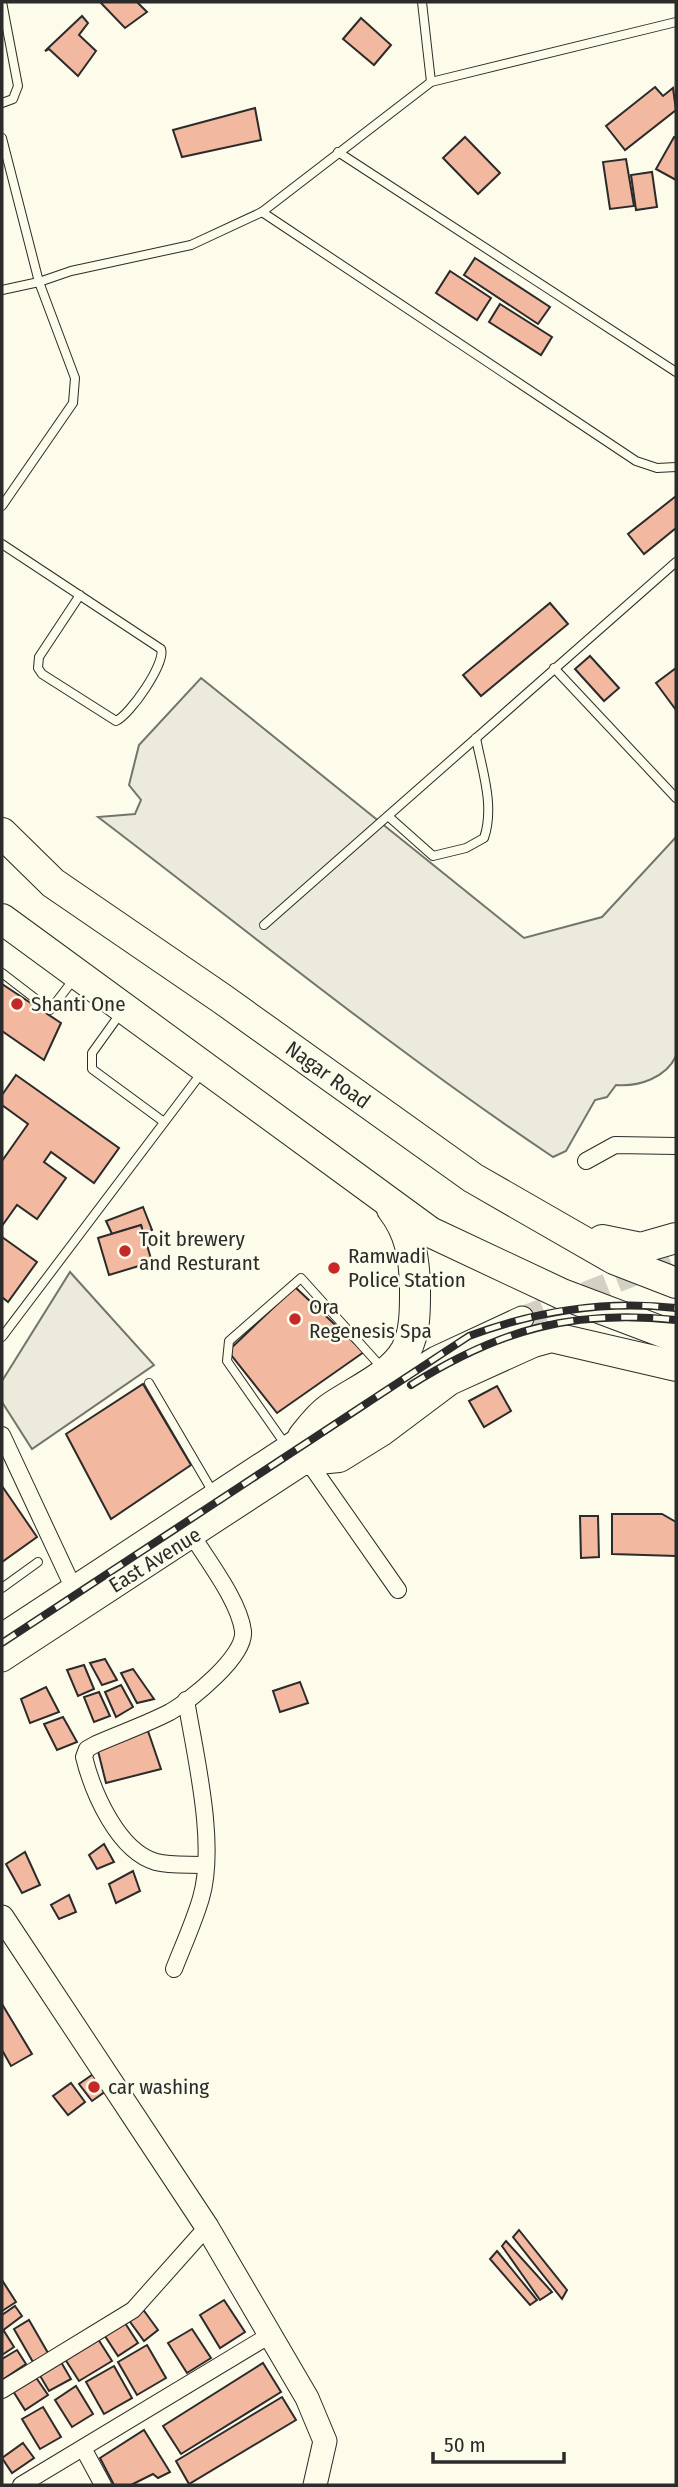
<svg xmlns="http://www.w3.org/2000/svg" width="678" height="2487" font-family="'Fira Sans Condensed',sans-serif">
	<style>
		.green { fill: #ecebdb; stroke: #74746e; stroke-width: 2 }
		.parking { fill: #eceadb; stroke: #74746e; stroke-width: 2 }
		.building { fill: #f2b8a0; stroke: #2b2b2b; stroke-width: 2 }
		.lines { fill: none; stroke-linecap: round; stroke-linejoin: round }
		.secondary-tunnel { stroke: #d3d1c4; stroke-width: 23; stroke-dasharray: 23 11; stroke-linecap: butt }
		.lane-casing { stroke: #2b2b2b; stroke-width: 10 }
		.street-casing { stroke: #2b2b2b; stroke-width: 18 }
		.secondary-casing { stroke: #2b2b2b; stroke-width: 25 }
		.highway-casing { stroke: #2b2b2b; stroke-width: 32 }
		.lane { stroke: #fdfbea; stroke-width: 8 }
		.street { stroke: #fdfbea; stroke-width: 16 }
		.secondary { stroke: #fdfbea; stroke-width: 23 }
		.highway { stroke: #fdfbea; stroke-width: 30 }
		.rail-casing { stroke: #2b2b2b; stroke-width: 8 }
		.rail { stroke: #fdfbea; stroke-width: 5; stroke-dasharray: 16; stroke-linecap: butt }
		.poi-dot { fill: #c62828; stroke: #fdfbea; stroke-width: 2.5 }
		.labels { text-anchor: middle; stroke-width: 5; stroke-linejoin: round; paint-order: stroke }
		.poi-label { font-size: 21px; fill: #2b2b2b; stroke: #fdfbea; text-anchor: start }
		.street-label { font-size: 21px; fill: #2b2b2b; stroke: #fdfbea }
	</style>
	<rect width="100%" height="100%" fill="#fdfbea"/>
	<path class="green" d="M 201,678 L 524,938 L 602,917 L 676,837 L 676,1056 C 666,1078 638,1087 616,1085 L 607,1097 L 595,1100 L 566,1151 L 553,1157 C 396,1052 249,932 98,817 L 135,814 L 141,800 L 129,785 L 139,745 Z"/>
	<path class="parking" d="M 70,1272 L 154,1365 L 32,1449 L 2,1402 L 2,1381 Z"/>
	<g class="building">
		<path d="M 100,2 L 137,2 L 147,12 L 125,28 Z"/>
		<path d="M 82,16 L 88,23 L 79,35 L 96,51 L 78,76 L 49,49 L 45,51 Z"/>
		<path d="M 361,18 L 391,45 L 374,65 L 343,39 Z"/>
		<path d="M 655,87 L 663,96 L 673,88 L 676,110 L 625,150 L 606,126 Z"/>
		<path d="M 255,108 L 261,140 L 182,157 L 173,130 Z"/>
		<path d="M 465,137 L 500,173 L 478,194 L 443,158 Z"/>
		<path d="M 674,137 L 676,138 L 676,180 L 656,169 Z"/>
		<path d="M 626,159 L 634,206 L 610,209 L 603,162 Z"/>
		<path d="M 652,172 L 657,207 L 636,210 L 631,175 Z"/>
		<path d="M 475,258 L 550,307 L 538,324 L 464,275 Z"/>
		<path d="M 450,271 L 491,298 L 477,320 L 436,293 Z"/>
		<path d="M 500,304 L 552,337 L 541,355 L 489,322 Z"/>
		<path d="M 676,496 L 676,528 L 644,554 L 628,534 Z"/>
		<path d="M 550,603 L 568,624 L 481,696 L 463,675 Z"/>
		<path d="M 590,656 L 619,688 L 604,701 L 575,669 Z"/>
		<path d="M 676,668 L 676,710 L 656,683 Z"/>
		<path d="M 2,984 L 61,1023 L 44,1060 L 2,1031 Z"/>
		<path d="M 16,1075 L 119,1148 L 94,1183 L 51,1152 L 44,1162 L 66,1178 L 37,1219 L 17,1205 L 2,1226 L 2,1161 L 28,1124 L 2,1105 L 2,1095 Z"/>
		<path d="M 143,1207 L 152,1230 L 143,1233 L 141,1225 L 112,1234 L 106,1221 Z"/>
		<path d="M 141,1225 L 152,1262 L 109,1275 L 98,1238 Z"/>
		<path d="M 2,1237 L 37,1262 L 8,1302 L 2,1297 Z"/>
		<path d="M 295,1287 L 364,1352 L 277,1413 L 228,1351 Z"/>
		<path d="M 143,1384 L 191,1465 L 111,1519 L 66,1434 Z"/>
		<path d="M 497,1386 L 511,1411 L 484,1427 L 469,1401 Z"/>
		<path d="M 2,1486 L 37,1537 L 2,1562 Z"/>
		<path d="M 612,1514 L 662,1514 L 676,1522 L 676,1556 L 612,1554 Z"/>
		<path d="M 580,1516 L 598,1516 L 599,1557 L 581,1558 Z"/>
		<path d="M 105,1659 L 117,1680 L 102,1685 L 90,1663 Z"/>
		<path d="M 84,1665 L 94,1689 L 78,1696 L 67,1670 Z"/>
		<path d="M 133,1669 L 154,1699 L 137,1703 L 121,1673 Z"/>
		<path d="M 300,1682 L 308,1703 L 280,1712 L 273,1691 Z"/>
		<path d="M 121,1685 L 133,1707 L 116,1717 L 105,1692 Z"/>
		<path d="M 46,1687 L 59,1712 L 30,1723 L 21,1699 Z"/>
		<path d="M 99,1692 L 110,1716 L 94,1722 L 84,1697 Z"/>
		<path d="M 63,1717 L 77,1742 L 57,1750 L 44,1724 Z"/>
		<path d="M 148,1731 L 161,1769 L 106,1783 L 97,1747 Z"/>
		<path d="M 104,1844 L 114,1862 L 97,1869 L 89,1855 Z"/>
		<path d="M 25,1852 L 40,1885 L 22,1893 L 6,1864 Z"/>
		<path d="M 133,1871 L 140,1891 L 116,1903 L 109,1884 Z"/>
		<path d="M 69,1895 L 76,1912 L 59,1919 L 51,1905 Z"/>
		<path d="M 2,2004 L 32,2054 L 11,2066 L 2,2050 Z"/>
		<path d="M 96,2072 L 109,2089 L 92,2101 L 79,2084 Z"/>
		<path d="M 71,2083 L 85,2102 L 68,2115 L 53,2096 Z"/>
		<path d="M 519,2230 L 567,2290 L 562,2299 L 513,2237 Z"/>
		<path d="M 506,2241 L 552,2292 L 540,2300 L 502,2246 Z"/>
		<path d="M 497,2251 L 537,2300 L 530,2305 L 490,2259 Z"/>
		<path d="M 2,2280 L 16,2302 L 2,2311 Z"/>
		<path d="M 224,2300 L 245,2332 L 220,2348 L 200,2315 Z"/>
		<path d="M 15,2306 L 22,2316 L 2,2331 L 2,2315 Z"/>
		<path d="M 142,2308 L 158,2330 L 144,2341 L 128,2319 Z"/>
		<path d="M 29,2320 L 48,2353 L 33,2362 L 14,2329 Z"/>
		<path d="M 123,2320 L 138,2343 L 118,2356 L 103,2333 Z"/>
		<path d="M 192,2329 L 211,2358 L 187,2373 L 168,2343 Z"/>
		<path d="M 4,2331 L 14,2347 L 2,2355 L 2,2332 Z"/>
		<path d="M 98,2339 L 112,2361 L 79,2381 L 65,2359 Z"/>
		<path d="M 147,2345 L 166,2378 L 137,2395 L 118,2362 Z"/>
		<path d="M 17,2350 L 26,2364 L 2,2380 L 2,2359 Z"/>
		<path d="M 61,2362 L 71,2379 L 49,2391 L 39,2374 Z"/>
		<path d="M 263,2363 L 281,2392 L 181,2454 L 163,2426 Z"/>
		<path d="M 114,2366 L 132,2398 L 104,2414 L 86,2382 Z"/>
		<path d="M 35,2376 L 48,2395 L 25,2410 L 13,2391 Z"/>
		<path d="M 76,2386 L 93,2414 L 72,2427 L 55,2400 Z"/>
		<path d="M 282,2397 L 296,2420 L 189,2484 L 176,2461 Z"/>
		<path d="M 43,2407 L 61,2437 L 40,2449 L 22,2419 Z"/>
		<path d="M 144,2430 L 170,2472 L 158,2478 L 153,2474 L 131,2485 L 114,2485 L 100,2458 Z"/>
		<path d="M 23,2443 L 34,2458 L 12,2473 L 2,2458 Z"/>
	</g>
	<g class="lines">
		<path class="secondary-tunnel" d="M 522,1318 L 676,1258"/>
		<defs>
			<g id="lane">
				<path d="M 422,2 L 431,82"/>
				<path d="M 2,103 L 13,99 L 18,86 L 2,2"/>
				<path d="M 2,138 L 39,282 L 75,378 L 73,403 L 2,506"/>
				<path d="M 338,152 L 676,372"/>
				<path d="M 262,212 L 636,461 L 657,468 L 676,467"/>
				<path d="M 2,290 L 39,282 L 71,271 L 191,245 L 262,212 L 431,82 L 676,22"/>
				<path d="M 2,544 L 161,649 C 166,663 130,715 116,721 L 42,674 L 38,668 L 39,657 L 80,595"/>
				<path d="M 554,668 L 676,798"/>
				<path d="M 388,816 L 433,856 L 466,848 L 484,838 C 495,806 482,770 476,738"/>
				<path d="M 264,925 L 676,562"/>
				<path d="M 2,973 L 50,1010 L 74,979"/>
				<path d="M 120,1014 L 92,1053 L 92,1069 L 164,1122"/>
				<path d="M 2,1337 L 203,1071"/>
				<path d="M 149,1383 L 214,1494"/>
				<path d="M 285,1444 L 227,1361 L 229,1341 L 301,1278 L 383,1369"/>
				<path d="M 2,1588 L 38,1562"/>
			</g>
			<g id="street">
				<path d="M 586,1161 L 615,1145 L 676,1146"/>
				<path d="M 2,1435 L 73,1587"/>
				<path d="M 305,1457 L 398,1590"/>
				<path d="M 187,1527 C 203,1555 239,1599 243,1631 C 246,1656 191,1700 170,1712 C 147,1724 121,1733 96,1744 L 87,1749 L 84,1757 C 93,1793 118,1851 156,1862 C 171,1866 190,1864 205,1865"/>
				<path d="M 174,1969 C 183,1946 194,1922 201,1898 C 217,1844 195,1755 186,1700"/>
				<path d="M 2,2390 L 133,2310 L 207,2227"/>
				<path d="M 83,2448 L 103,2485"/>
				<path d="M 21,2485 L 270,2335"/>
			</g>
			<g id="secondary">
				<path d="M 375,1395 L 436,1358 L 522,1318"/>
				<path d="M 2,1635 L 315,1429"/>
				<path d="M 2,1660 L 412,1392"/>
				<path d="M 2,1917 L 207,2227 L 307,2398 L 325,2441 L 315,2485"/>
			</g>
			<g id="highway">
				<path d="M 2,833 L 53,883 L 221,998 L 473,1178 L 614,1259 L 676,1283"/>
				<path d="M 2,919 L 430,1232 L 562,1294 L 676,1337"/>
				<path d="M 602,1240 L 641,1248 L 676,1238"/>
				<path d="M 303,1437 C 311,1427 319,1416 329,1409 C 354,1391 391,1377 406,1350 C 416,1331 415,1306 415,1285 C 414,1257 410,1232 392,1209"/>
				<path d="M 307,1460 L 339,1457 L 381,1431 L 449,1380 L 533,1342 L 551,1337 L 676,1366"/>
			</g>
		</defs>
		<use href="#lane" class="lane-casing"/>
		<use href="#street" class="street-casing"/>
		<use href="#secondary" class="secondary-casing"/>
		<use href="#highway" class="highway-casing"/>
		<use href="#lane" class="lane"/>
		<use href="#street" class="street"/>
		<use href="#secondary" class="secondary"/>
		<use href="#highway" class="highway"/>
		<defs>
			<g id="rail">
				<path d="M 411,1385 C 499,1330 572,1309 676,1320"/>
				<path d="M 2,1643 L 469,1336 C 536,1311 604,1300 676,1308"/>
			</g>
		</defs>
		<use href="#rail" class="rail-casing"/>
		<use href="#rail" class="rail"/>
	</g>
	<g class="poi-dot">
		<circle cx="17" cy="1004" r="7"/>
		<circle cx="125" cy="1251" r="7"/>
		<circle cx="334" cy="1268" r="7"/>
		<circle cx="295" cy="1319" r="7"/>
		<circle cx="94" cy="2087" r="7"/>
	</g>
	<g class="labels">
		<g class="poi-label">
			<text x="31" y="1011">Shanti One</text>
			<text x="139" y="1246">Toit brewery<tspan x="139" dy="24">and Resturant</tspan></text>
			<text x="348" y="1263">Ramwadi<tspan x="348" dy="24">Police Station</tspan></text>
			<text x="309" y="1314">Ora<tspan x="309" dy="24">Regenesis Spa</tspan></text>
			<text x="108" y="2094">car washing</text>
		</g>
		<g class="street-label">
			<text transform="translate(328 1075) rotate(36)" y="7">Nagar Road</text>
			<text transform="translate(155 1560) rotate(-32)" y="7">East Avenue</text>
		</g>
	</g>
	<rect width="678" height="2487" fill="none" stroke="#2b2b2b" stroke-width="7"/>
	<path d="M433 2452v10h131v-10" fill="none" stroke="#2b2b2b" stroke-width="3.5"/>
	<text x="444" y="2452" font-size="21" fill="#2b2b2b" stroke="#fdfbea" stroke-width="5" paint-order="stroke">50 m</text>
</svg>
